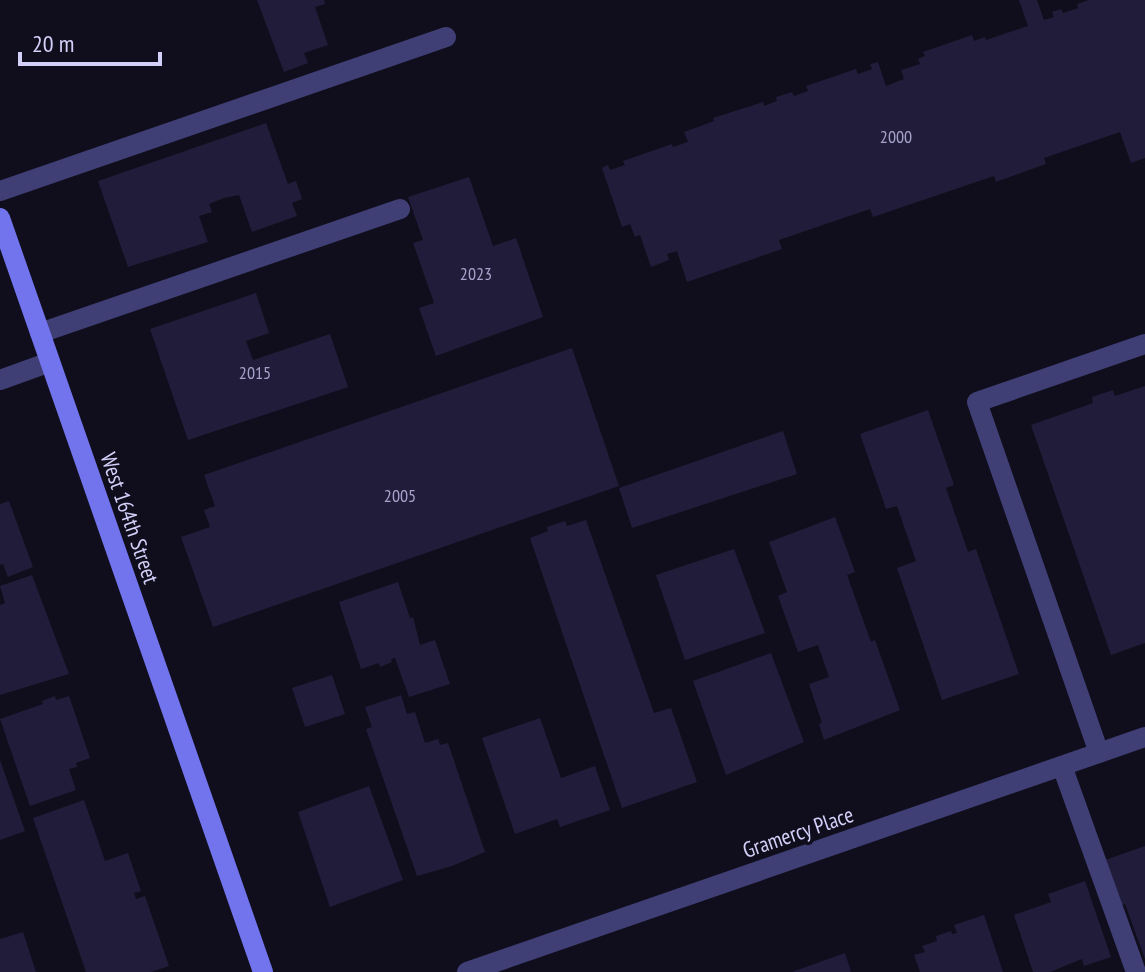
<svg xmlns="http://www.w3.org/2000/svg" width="1145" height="972" font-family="'PT Sans Narrow',sans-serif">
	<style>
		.building { fill: #211c3a }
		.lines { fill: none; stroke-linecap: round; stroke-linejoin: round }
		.service { stroke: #3f3f75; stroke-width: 20 }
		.minor { stroke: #3f3f75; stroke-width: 20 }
		.secondary { stroke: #7274ed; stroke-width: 20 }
		.labels { text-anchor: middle; stroke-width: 7; stroke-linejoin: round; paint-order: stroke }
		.number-label { font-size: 18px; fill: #a6a2c9 }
		.street-label { font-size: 22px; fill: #d2cff9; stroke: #100e1c }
	</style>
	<rect width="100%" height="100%" fill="#100e1c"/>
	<g class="building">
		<path d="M 257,0 L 324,0 L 325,4 L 315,7 L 328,45 L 304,53 L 308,63 L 284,72 Z"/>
		<path d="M 1019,0 L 1037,0 L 1044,20 L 1054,17 L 1052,12 L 1061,9 L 1063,13 L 1078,8 L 1077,4 L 1089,0 L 1145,0 L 1145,158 L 1131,163 L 1120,132 L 1044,158 L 1046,164 L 996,182 L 994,176 L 873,217 L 870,209 L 779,240 L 782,249 L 687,282 L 677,251 L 667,254 L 669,260 L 651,267 L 640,235 L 635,237 L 630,224 L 622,227 L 602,168 L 608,165 L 610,170 L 625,165 L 623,161 L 672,144 L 673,147 L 688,142 L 684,132 L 714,121 L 713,118 L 763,102 L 764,106 L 777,101 L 776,97 L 792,92 L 794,96 L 808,91 L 806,86 L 856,69 L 858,74 L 872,69 L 870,64 L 878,62 L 886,86 L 904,79 L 901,70 L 920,64 L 918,59 L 925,56 L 923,52 L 972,35 L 974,41 L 985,37 L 986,40 L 1028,26 Z"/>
		<path d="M 266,123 L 288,184 L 296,181 L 302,199 L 292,203 L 297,216 L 252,232 L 239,195 L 224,198 L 209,204 L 212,212 L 199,216 L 208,242 L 128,267 L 98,181 Z"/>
		<path d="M 469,177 L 493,246 L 516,238 L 543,317 L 436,356 L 419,308 L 434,303 L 413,243 L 423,240 L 408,197 Z"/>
		<path d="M 256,293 L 269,333 L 246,341 L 253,360 L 330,334 L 348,387 L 188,440 L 150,329 Z"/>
		<path d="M 572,348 L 619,486 L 213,627 L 181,537 L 210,527 L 204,510 L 215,506 L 204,475 Z"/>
		<path d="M 1145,386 L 1145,643 L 1111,655 L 1031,425 L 1093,403 L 1092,397 L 1113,390 L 1115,396 Z"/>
		<path d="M 928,410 L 954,485 L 946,488 L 968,552 L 976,549 L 1019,674 L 942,700 L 897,568 L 916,561 L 897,506 L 886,509 L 860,434 Z"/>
		<path d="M 783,431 L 797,474 L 632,528 L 619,488 Z"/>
		<path d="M 9,501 L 33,567 L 8,577 L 3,564 L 0,565 L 0,504 Z"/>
		<path d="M 835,517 L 855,572 L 847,575 L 871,642 L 875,640 L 900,710 L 824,740 L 819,724 L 822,723 L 809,684 L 829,677 L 818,645 L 798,652 L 778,596 L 787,592 L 769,542 Z"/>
		<path d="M 586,520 L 654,713 L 671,708 L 697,782 L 622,808 L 530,538 L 548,531 L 547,527 L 565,521 L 567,526 Z"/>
		<path d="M 734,549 L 765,633 L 685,660 L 656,575 Z"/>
		<path d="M 32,575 L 69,674 L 0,695 L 0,605 L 5,603 L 0,586 Z"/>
		<path d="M 398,582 L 410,618 L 413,617 L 420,645 L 435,640 L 450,684 L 409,697 L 395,658 L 391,659 L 392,662 L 380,667 L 379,663 L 361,669 L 339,602 Z"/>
		<path d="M 771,653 L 804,742 L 726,775 L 693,681 Z"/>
		<path d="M 332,675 L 345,714 L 305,727 L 292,688 Z"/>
		<path d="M 401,695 L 407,714 L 415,712 L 425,743 L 438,739 L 440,745 L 448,743 L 485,852 L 452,866 L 417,876 L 366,729 L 372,727 L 365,707 Z"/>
		<path d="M 55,696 L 56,700 L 69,696 L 90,758 L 76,763 L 77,767 L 69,769 L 76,790 L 30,806 L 0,719 L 43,704 L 42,701 Z"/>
		<path d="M 540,718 L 561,778 L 595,766 L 610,810 L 560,827 L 557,819 L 515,834 L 482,738 Z"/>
		<path d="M 0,760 L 25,831 L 0,840 Z"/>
		<path d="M 369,786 L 403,880 L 330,907 L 298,812 Z"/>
		<path d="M 84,800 L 105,861 L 128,853 L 141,891 L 134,893 L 136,899 L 145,896 L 169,966 L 151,972 L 86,972 L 33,818 Z"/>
		<path d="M 1145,846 L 1145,959 L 1125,904 L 1121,906 L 1105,860 Z"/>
		<path d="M 1085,881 L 1111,957 L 1084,966 L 1082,959 L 1050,972 L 1033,972 L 1014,915 L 1051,902 L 1048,894 Z"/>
		<path d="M 984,915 L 1003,972 L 920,972 L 914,955 L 925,952 L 922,946 L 937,941 L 936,936 L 951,931 L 952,934 L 957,933 L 954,925 Z"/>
		<path d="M 23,932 L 36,972 L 0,972 L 0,939 Z"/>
		<path d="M 845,953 L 851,972 L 792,972 Z"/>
	</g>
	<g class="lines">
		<g class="service">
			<path d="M 0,191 L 446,37"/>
			<path d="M 40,333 L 400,209"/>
			<path d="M 1099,753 L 977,402 L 1145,344"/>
			<path d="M 1062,766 L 1136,972"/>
		</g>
		<g class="minor">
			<path d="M 0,380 L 50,362"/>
			<path d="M 467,972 L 1145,737"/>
		</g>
		<path class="secondary" d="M 0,218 L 263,972"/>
	</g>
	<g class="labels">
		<g class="number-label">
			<text x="896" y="143">2000</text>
			<text x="476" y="280">2023</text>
			<text x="255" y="379">2015</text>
			<text x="400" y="502">2005</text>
		</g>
		<g class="street-label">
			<text transform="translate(130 518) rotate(71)" y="8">West 164th Street</text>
			<text transform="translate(798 832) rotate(-19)" y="8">Gramercy Place</text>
		</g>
	</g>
	<path d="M20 52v12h140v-12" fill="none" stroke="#d2cff9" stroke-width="4"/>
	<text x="32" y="52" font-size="24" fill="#d2cff9" stroke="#100e1c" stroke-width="6" paint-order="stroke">20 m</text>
</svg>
